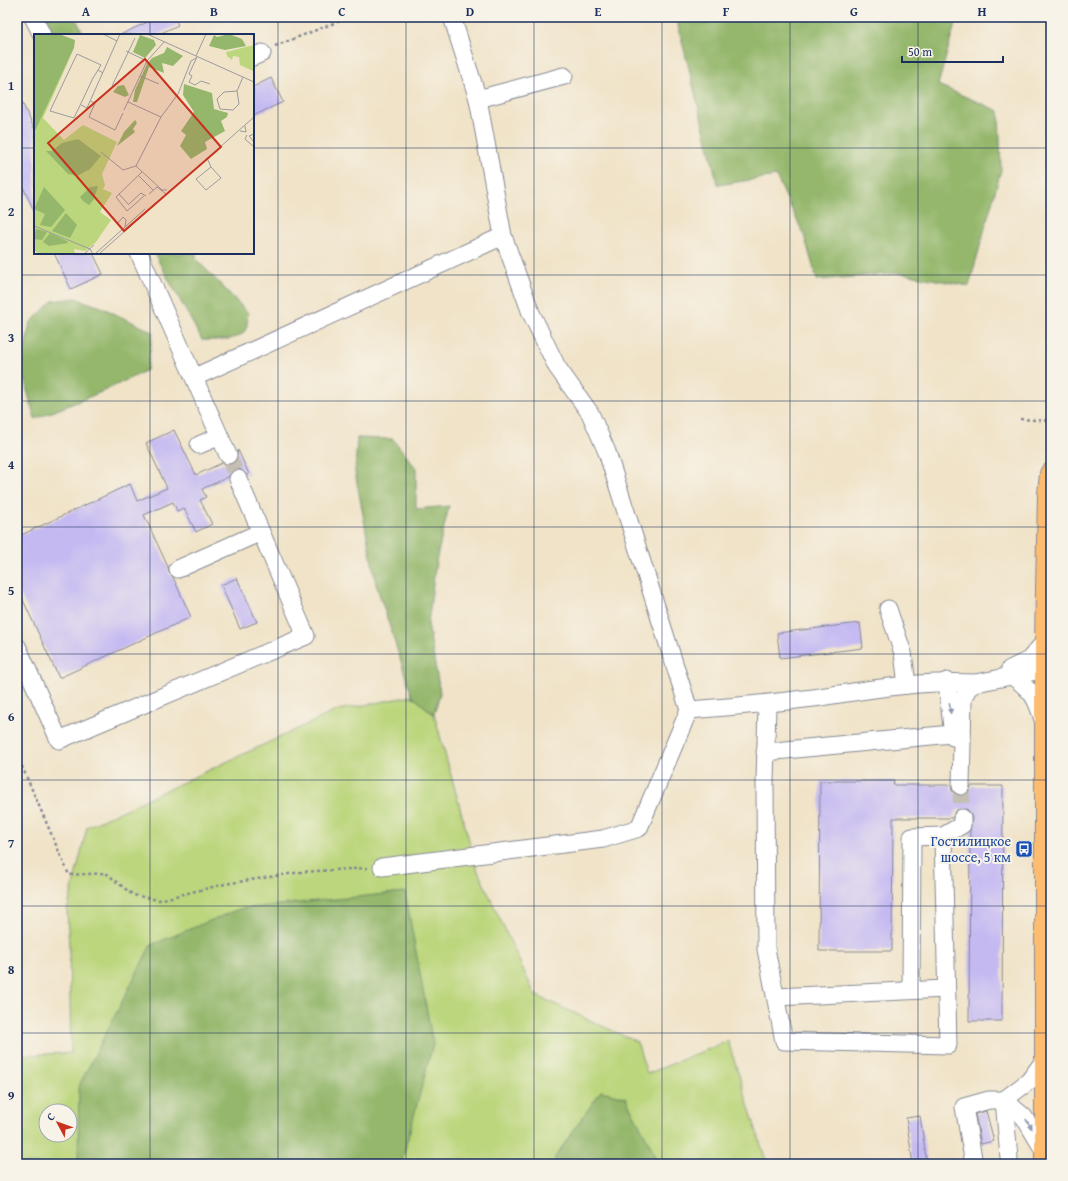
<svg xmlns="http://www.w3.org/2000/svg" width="1068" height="1181" font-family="'Gentium Book Plus',serif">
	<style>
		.green { fill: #bbd67c; stroke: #6b826d; fill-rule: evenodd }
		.forest { fill: #94b76c; stroke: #587365 }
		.building { fill: #c5b9f2 }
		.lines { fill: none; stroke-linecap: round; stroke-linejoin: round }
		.minor-tunnel { stroke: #c5bfb3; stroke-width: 17; stroke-dasharray: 17 8; stroke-linecap: butt }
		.minor-casing { stroke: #868993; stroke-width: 19 }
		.major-casing { stroke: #868993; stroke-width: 24 }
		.path { stroke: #868993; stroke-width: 2.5; stroke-dasharray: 3 3; stroke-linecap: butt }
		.minor { stroke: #fff; stroke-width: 17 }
		.major { stroke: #fdbc6f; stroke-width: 22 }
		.oneway { fill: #8d97ae }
		.grid { fill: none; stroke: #1b2f5e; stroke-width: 1; stroke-opacity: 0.55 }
		.labels { text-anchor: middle; stroke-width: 4; stroke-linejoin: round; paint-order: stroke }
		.transit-label { font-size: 14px; fill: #164399; stroke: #f7f3e8; text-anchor: end }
		.inset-road { fill: none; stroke: #9b9b9e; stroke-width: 1 }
		.view { fill: #c8321e; fill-opacity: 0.15; stroke: #c8321e; stroke-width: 2 }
		.inset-edge { fill: none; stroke: #1b2f5e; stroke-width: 2 }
		.neatline { fill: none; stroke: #1b2f5e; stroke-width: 1.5 }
		.grid-label { font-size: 13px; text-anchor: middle; font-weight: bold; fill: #1b2f5e }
	</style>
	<rect width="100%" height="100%" fill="#f7f3e8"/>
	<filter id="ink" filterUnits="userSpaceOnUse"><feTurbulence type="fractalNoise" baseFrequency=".025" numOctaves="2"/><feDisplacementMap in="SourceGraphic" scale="8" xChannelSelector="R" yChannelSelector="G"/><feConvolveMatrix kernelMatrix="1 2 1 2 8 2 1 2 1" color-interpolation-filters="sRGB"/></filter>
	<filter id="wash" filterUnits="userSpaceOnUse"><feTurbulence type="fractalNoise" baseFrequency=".012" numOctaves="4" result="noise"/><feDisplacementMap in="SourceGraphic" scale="16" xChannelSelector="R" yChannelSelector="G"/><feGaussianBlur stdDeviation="0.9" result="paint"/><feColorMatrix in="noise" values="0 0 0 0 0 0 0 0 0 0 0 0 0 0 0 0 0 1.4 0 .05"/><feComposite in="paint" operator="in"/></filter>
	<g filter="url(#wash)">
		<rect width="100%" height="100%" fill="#f0e3c8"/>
		<path class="green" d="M 412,696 L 434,714 L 477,869 L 535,995 L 637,1042 L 647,1074 L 728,1041 L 767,1164 L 17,1164 L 17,1055 L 71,1053 L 69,946 L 67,911 L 87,827 L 338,710 ZM 46,1111 L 70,1111 L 70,1135 L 46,1135 Z"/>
		<g class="forest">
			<path d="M 47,17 L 75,17 L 84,35 L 54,35 Z"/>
			<path d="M 676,17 L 957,17 L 938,85 L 999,111 L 1001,170 L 969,286 L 899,273 L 817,280 L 804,235 L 776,176 L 718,185 Z"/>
			<path d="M 154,253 L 196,253 L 196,259 L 248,313 C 247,318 248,324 246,329 C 240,342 214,340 202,340 Z"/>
			<path d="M 75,298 L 101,307 L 153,332 L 147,370 L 106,390 L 35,419 L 21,368 L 30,323 L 52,301 Z"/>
			<path d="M 357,438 L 393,439 L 416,468 L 416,509 L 449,506 L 436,561 L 428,624 L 440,693 L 434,714 L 412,696 L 376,584 L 355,472 Z"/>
			<path d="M 405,892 L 433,1044 L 401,1164 L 78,1164 L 79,1086 L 151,945 L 239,909 Z"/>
			<path d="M 601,1091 L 625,1097 L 652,1149 L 657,1164 L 556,1164 L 555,1157 Z"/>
		</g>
		<g id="blocks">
			<g class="building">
				<path d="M 158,17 L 174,17 L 178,25 L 157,35 L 120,35 Z"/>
				<path d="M 271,78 L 283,102 L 253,116 L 253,87 Z"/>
				<path d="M 17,92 L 35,130 L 35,213 L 17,174 Z"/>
				<path d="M 54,253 L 93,253 L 103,274 L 71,289 Z"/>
				<path d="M 174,430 L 196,475 L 222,463 L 227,465 L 232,464 L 236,461 L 238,450 L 249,474 L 247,475 L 240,469 L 234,470 L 228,477 L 202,489 L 206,497 L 200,500 L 212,524 L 196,532 L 184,508 L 177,511 L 173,502 L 144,515 L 168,567 L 169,573 L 173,577 L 191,617 L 59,678 L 17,587 L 17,537 L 130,484 L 137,501 L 167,488 L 146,443 Z"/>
				<path d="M 237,578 L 257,622 L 240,629 L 221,585 Z"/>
				<path d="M 860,623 L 863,648 L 780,658 L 777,633 Z"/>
				<path d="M 820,781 L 894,781 L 893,785 L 951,785 L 952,791 L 960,796 L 969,792 L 971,786 L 1003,786 L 1002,1021 L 969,1021 L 970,831 L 972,818 L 970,813 L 967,809 L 957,810 L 952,818 L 893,818 L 892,951 L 819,951 Z"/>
				<path d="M 986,1111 L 994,1141 L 981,1144 L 975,1114 Z"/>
				<path d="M 920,1116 L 927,1164 L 913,1164 L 906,1118 Z"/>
			</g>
		</g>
	</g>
	<g filter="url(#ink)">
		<use href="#blocks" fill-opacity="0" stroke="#868993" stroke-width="1"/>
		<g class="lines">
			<g class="minor-tunnel">
				<path d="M 228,455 L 238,479"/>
				<path d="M 961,786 L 962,818"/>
			</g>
			<defs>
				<g id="minor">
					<path d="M 33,17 L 42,35"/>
					<path d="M 253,57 L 262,53"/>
					<path d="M 478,99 L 564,76"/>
					<path d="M 139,253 L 228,455"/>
					<path d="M 195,377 L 503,236"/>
					<path d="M 199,445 L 220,436"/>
					<path d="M 178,569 L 261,532"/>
					<path d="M 888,609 L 903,653 L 907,685"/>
					<path d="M 17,646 L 59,740 L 306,636 L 238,479"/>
					<path d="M 1010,669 L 1029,660 L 1046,640"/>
					<path d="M 1012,676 C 1032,691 1036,696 1043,720"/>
					<path d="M 947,681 L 953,737"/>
					<path d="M 767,704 L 765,782 L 766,949 L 784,1041 L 948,1045 L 943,836"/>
					<path d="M 689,710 C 730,707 772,703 813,698 C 867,690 921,680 976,683"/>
					<path d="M 765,752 L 962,733"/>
					<path d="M 961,786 L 963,699 L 968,688 L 976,683 L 1051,668"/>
					<path d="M 382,867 L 603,839 L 639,828 L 689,710 L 607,452 L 590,413 L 557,367 L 531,313 L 503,236 L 478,99 L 452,17"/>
					<path d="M 911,990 L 912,837 L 943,836 L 962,825 L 962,818"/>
					<path d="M 776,997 L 946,989"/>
					<path d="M 1004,1100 L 1029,1081 L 1046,1058"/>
					<path d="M 1004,1100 L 1009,1158"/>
					<path d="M 974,1164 L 964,1107 L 989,1100 L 1004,1100 L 1024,1117 L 1046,1154"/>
				</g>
				<path id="major" d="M 1046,1164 L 1046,640 L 1049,494 L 1051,474"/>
			</defs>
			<use href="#minor" class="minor-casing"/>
			<use href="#major" class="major-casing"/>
			<g class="path">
				<path d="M 275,46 L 350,17"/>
				<path d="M 1020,419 L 1051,421"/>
				<path d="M 17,755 L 69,875 L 106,873 L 133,895 L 159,900 L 225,884 L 301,872 L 368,868"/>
			</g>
			<use href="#minor" class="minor"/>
			<use href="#major" class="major"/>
		</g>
		<defs><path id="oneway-solid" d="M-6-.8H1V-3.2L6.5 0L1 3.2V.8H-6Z"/></defs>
		<g class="oneway">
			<use href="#oneway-solid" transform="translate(950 708) rotate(83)"/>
			<use href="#oneway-solid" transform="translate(1029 1124) rotate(56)"/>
		</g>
	</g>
	<path class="grid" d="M 150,17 L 150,35M 278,17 L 278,1164M 406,17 L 406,1164M 534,17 L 534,1164M 662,17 L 662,1164M 790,17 L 790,1164M 918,17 L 918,1164M 17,148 L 35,148M 253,148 L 1051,148M 150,253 L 150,1164M 17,275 L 1051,275M 17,401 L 1051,401M 17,527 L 1051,527M 17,654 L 1051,654M 17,780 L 1051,780M 17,906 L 1051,906M 17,1033 L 1051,1033"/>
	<defs>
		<symbol id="bus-square" viewBox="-11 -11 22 22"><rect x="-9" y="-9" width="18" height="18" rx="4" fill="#1a4fb4" stroke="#f7f3e8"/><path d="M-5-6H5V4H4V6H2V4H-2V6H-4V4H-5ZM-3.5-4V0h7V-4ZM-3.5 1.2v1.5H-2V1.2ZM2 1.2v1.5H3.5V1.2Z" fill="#fff"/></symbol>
	</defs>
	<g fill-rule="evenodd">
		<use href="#bus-square" x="1014" y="839" width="20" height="20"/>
	</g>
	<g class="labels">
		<g class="transit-label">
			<text x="1011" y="846">Гостилицкое<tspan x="1011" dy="16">шоссе, 5 км</tspan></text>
		</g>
	</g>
	<g transform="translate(34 34)">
		<rect width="220" height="220" fill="#f0e3c8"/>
		<path d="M 220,11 L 219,37 L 206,31 L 205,23 L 199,22 L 198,26 L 193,22 L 192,18 ZM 39,17 L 9,84 L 30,106 L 49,91 L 83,108 L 68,140 L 71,151 L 69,155 L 78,159 L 66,178 L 77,186 L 62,208 L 51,217 L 40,215 L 41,220 L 5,220 L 0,216 L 0,97 Z" fill="#bbd67c"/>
		<path d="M 0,0 L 25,0 L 41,6 L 40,14 L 1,97 ZM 195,0 L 208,5 L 212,12 L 191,16 L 175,12 L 180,1 L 183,3 ZM 106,1 L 120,6 L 122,11 L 111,24 L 99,18 ZM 133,13 L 149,22 L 139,32 L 128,29 L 130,39 L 115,33 L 103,68 L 99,68 L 101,56 L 113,30 L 118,24 L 130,19 ZM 150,50 L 178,59 L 180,75 L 194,79 L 193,83 L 187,87 L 191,97 L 171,108 L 173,115 L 157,125 L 146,112 L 152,101 L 147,97 L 160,78 L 149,61 ZM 90,51 L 95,61 L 91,63 L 79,58 L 84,52 ZM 101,86 L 103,89 L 99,95 L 101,98 L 83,112 L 90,98 ZM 44,105 L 67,122 L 56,135 L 43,142 L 34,140 L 12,117 L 18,117 L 28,109 ZM 64,152 L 60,165 L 55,171 L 49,167 L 46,163 L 56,153 ZM 10,153 L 31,176 L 17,193 L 6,191 L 11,180 L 0,175 ZM 32,179 L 43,191 L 36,204 L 18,197 ZM 2,195 L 13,198 L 8,206 L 0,205 ZM 16,199 L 33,207 L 34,209 L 15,212 L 9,208 Z" fill="#94b76c"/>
		<path class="inset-road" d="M 69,0 L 83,7M 113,0 L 220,48M 92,17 L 113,27M 162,22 L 172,0M 163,23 L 155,40 L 158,42 L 155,48 L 161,51 L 167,47 L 176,50M 64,36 L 67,31 L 43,20 L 16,77 L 40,84 L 59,44 L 64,36 L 69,39M 106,42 L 125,50M 78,52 L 101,4M 203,57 L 190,58 L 183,65 L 186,75 L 199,76 L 205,70 L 203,57 L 209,43M 56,67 L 61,69 L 55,83 L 81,96 L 89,79M 94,68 L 127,83M 47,71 L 53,74 L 86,0M 90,76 L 113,27 L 130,8M 206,97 L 212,98 L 211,92M 220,100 L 215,102 L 220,108M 213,101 L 211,105 L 220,113M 67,118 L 89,136 L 102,132 L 127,83 L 144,60 L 157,27 L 162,24M 173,124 L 177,133 L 162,145 L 172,156 L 187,144 L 177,133M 102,132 L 128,156 L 133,156M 108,138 L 82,163 L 93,177 L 110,162M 104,141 L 119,156M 85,160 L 95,171M 115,160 L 123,153 L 132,160M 95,170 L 107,159 L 112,162M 83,190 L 89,183 L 92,186 L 91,193M 0,192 L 56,215 L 59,220M 50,220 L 60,211M 61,220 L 111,175M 65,220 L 220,83"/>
		<path class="view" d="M 111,25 L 187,113 L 90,197 L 14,109 Z"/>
		<rect width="220" height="220" class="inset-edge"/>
	</g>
	<rect width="1068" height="1181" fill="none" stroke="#f7f3e8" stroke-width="44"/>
	<g transform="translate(58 1123) rotate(311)"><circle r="19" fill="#f7f3e8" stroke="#9fa5b1"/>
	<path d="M0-3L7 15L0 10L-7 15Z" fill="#c8321e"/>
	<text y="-6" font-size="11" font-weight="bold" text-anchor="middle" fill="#1b2f5e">С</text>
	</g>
	<path d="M902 56v6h101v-6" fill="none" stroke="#1b2f5e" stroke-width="2"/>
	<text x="908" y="56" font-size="12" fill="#1b2f5e" stroke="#f7f3e8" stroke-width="3" paint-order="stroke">50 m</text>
	<rect x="22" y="22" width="1024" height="1137" class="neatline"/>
	<g class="grid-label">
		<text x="86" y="16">A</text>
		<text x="214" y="16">B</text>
		<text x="342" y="16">C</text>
		<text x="470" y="16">D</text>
		<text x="598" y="16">E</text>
		<text x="726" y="16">F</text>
		<text x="854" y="16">G</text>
		<text x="982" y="16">H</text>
		<text x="11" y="90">1</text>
		<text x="11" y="216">2</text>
		<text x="11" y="342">3</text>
		<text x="11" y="469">4</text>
		<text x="11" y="595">5</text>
		<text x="11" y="721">6</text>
		<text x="11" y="848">7</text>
		<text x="11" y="974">8</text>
		<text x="11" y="1100">9</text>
	</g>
</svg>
